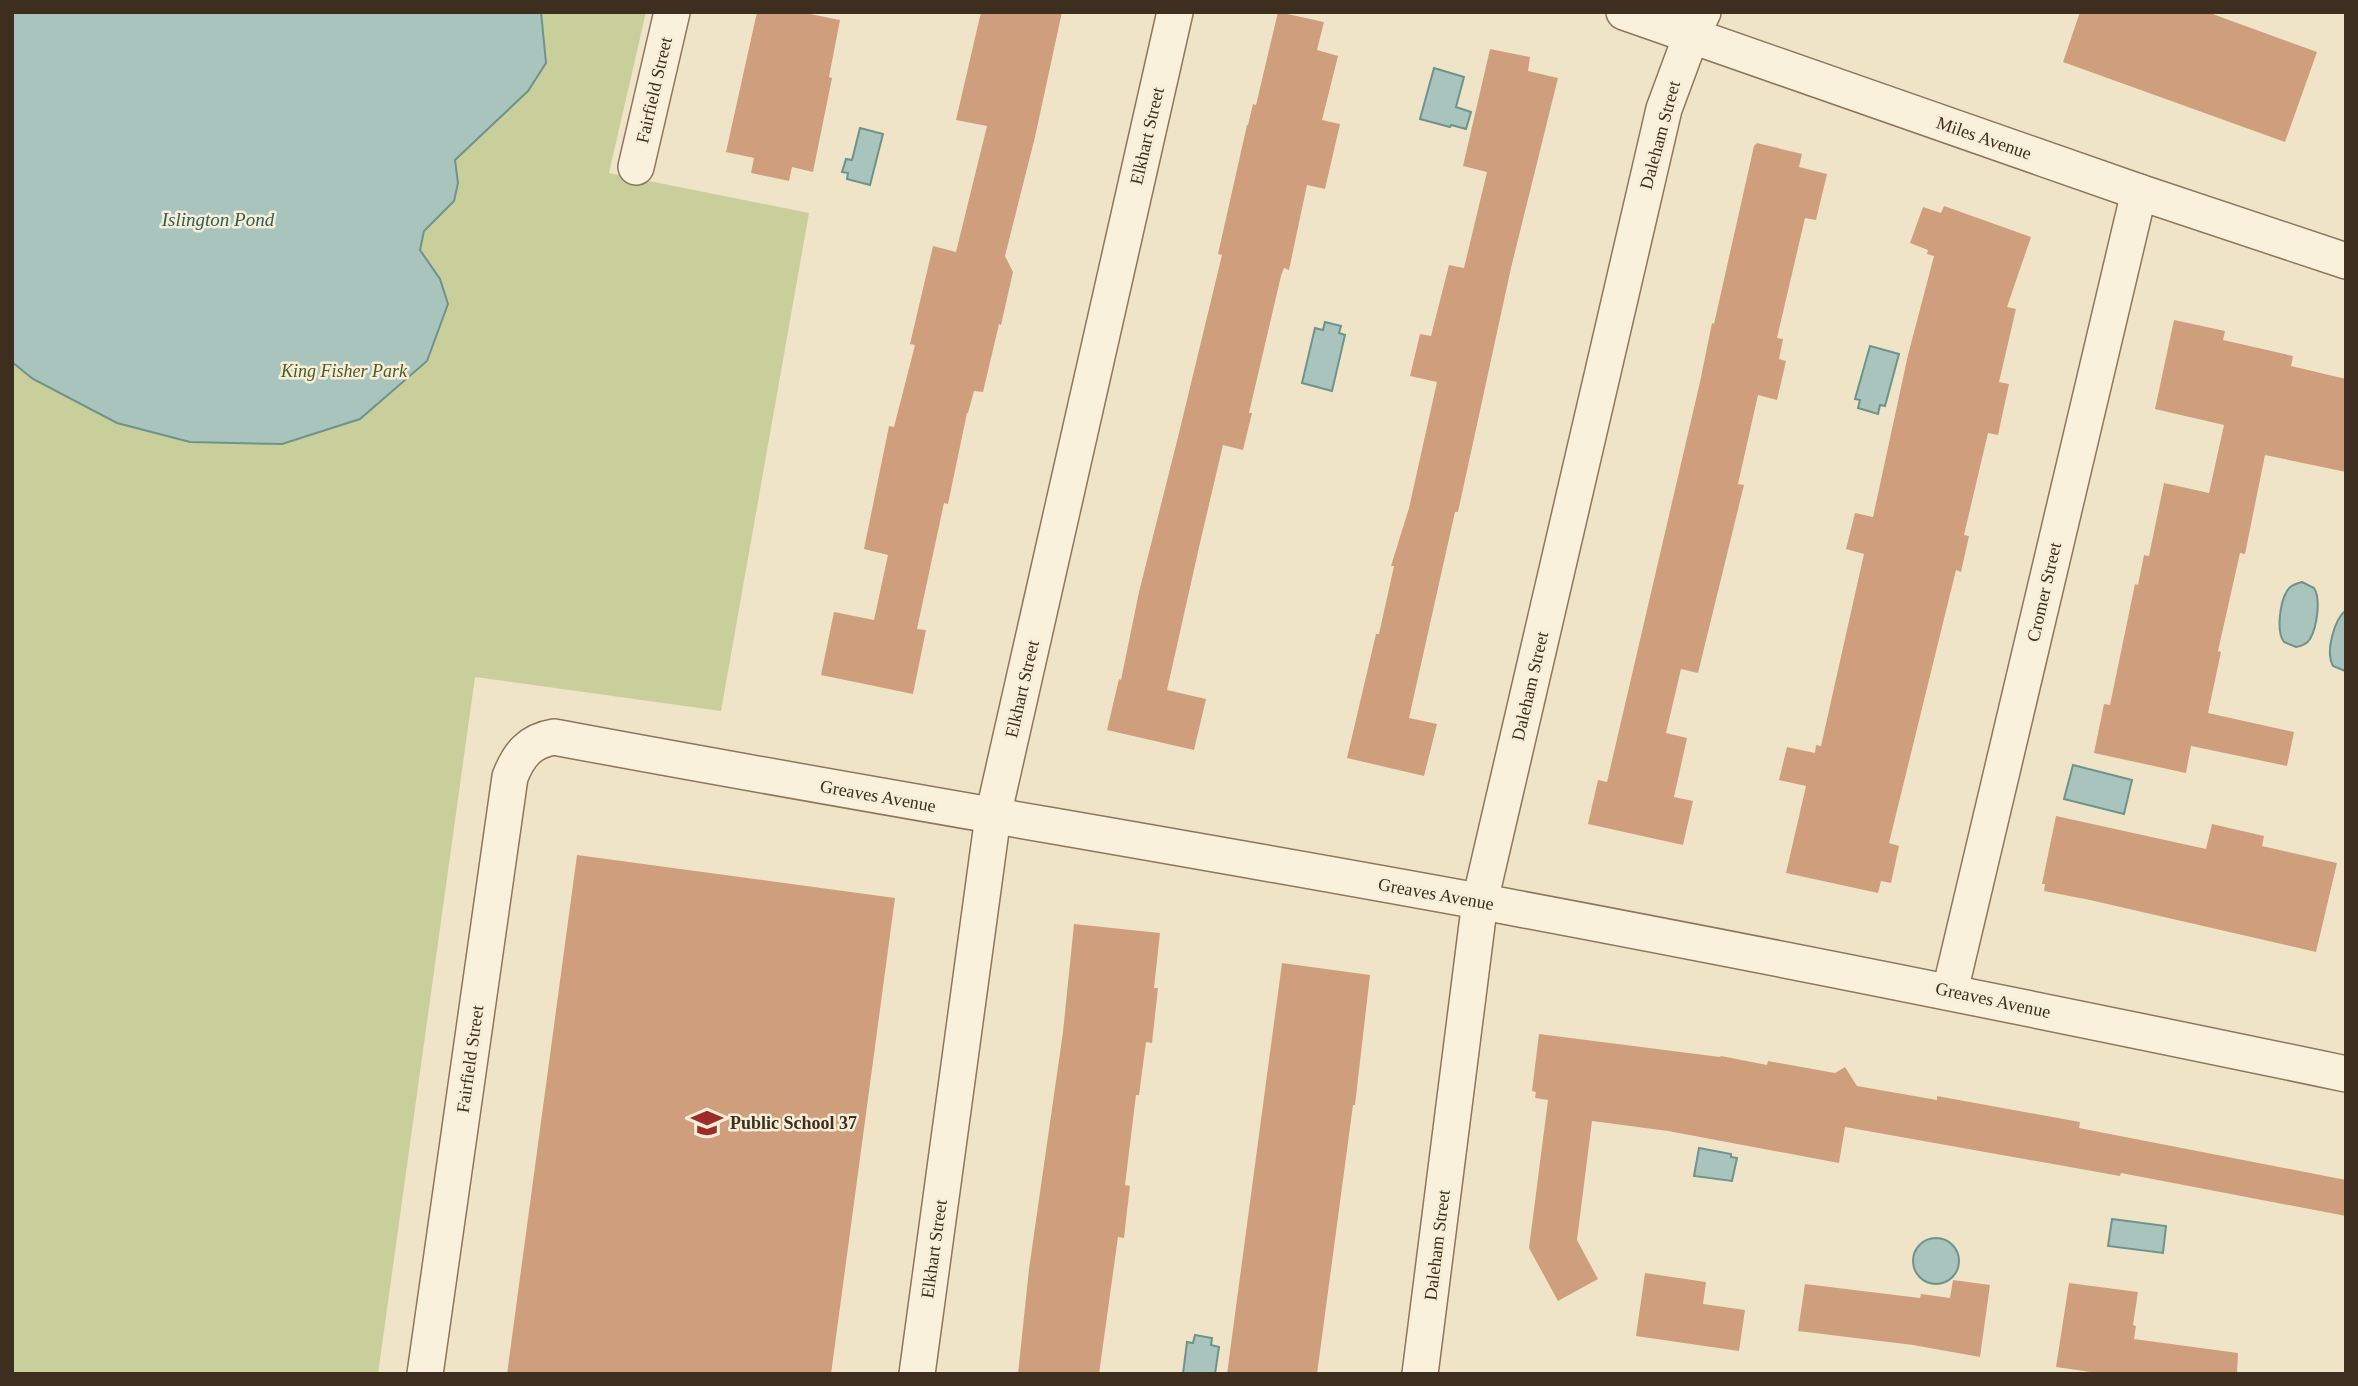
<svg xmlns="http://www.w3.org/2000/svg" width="2358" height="1386" font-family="'Times New Roman',serif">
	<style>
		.green { fill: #c9cf9b }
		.water { fill: #a9c4bc; stroke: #6f938a; stroke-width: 2 }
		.building { fill: #cf9f7d }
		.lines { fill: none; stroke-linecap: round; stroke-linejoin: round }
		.street-casing { stroke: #8d765c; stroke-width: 38 }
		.street { stroke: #faf1dc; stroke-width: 35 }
		.labels { text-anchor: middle; stroke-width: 5; stroke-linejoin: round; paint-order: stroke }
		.street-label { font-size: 18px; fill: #3d2e20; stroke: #f7eed8 }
		.park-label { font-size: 18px; font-style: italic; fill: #4d5a26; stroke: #f7eed8 }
		.poi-label { font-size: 18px; font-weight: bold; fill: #3d2e20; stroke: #f7eed8; text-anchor: start }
		.water-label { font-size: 19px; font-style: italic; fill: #2f5d5a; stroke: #f7eed8 }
	</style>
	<rect width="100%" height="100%" fill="#f0e4c8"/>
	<path class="green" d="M 12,12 L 646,12 L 609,173 L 809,213 L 721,711 L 475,677 L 378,1374 L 12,1374 Z"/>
	<g class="water">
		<path d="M 12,12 L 541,12 L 546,63 L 528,91 L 455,160 L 458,183 L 454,201 L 424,231 L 420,250 L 440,279 L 448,304 L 427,361 L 360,419 L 282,444 L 190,442 L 117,423 L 33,379 L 12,362 Z"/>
		<path d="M 1434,68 L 1464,77 L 1456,107 L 1471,112 L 1466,129 L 1451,125 L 1450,127 L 1420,119 Z"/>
		<path d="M 860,128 L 883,134 L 870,185 L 847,179 L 848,173 L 842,172 L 846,159 L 852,160 Z"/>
		<path d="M 1325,322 L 1341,326 L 1339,333 L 1345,335 L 1332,391 L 1302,383 L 1315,328 L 1323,330 Z"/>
		<path d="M 1870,346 L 1899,354 L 1885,406 L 1880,405 L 1878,414 L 1858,408 L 1860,400 L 1855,399 Z"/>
		<path d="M 2302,582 L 2314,588 C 2321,599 2317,627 2310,639 C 2307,644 2302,646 2296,647 L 2284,642 C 2276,632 2280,602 2287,591 C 2290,585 2296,584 2302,582 Z"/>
		<path d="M 2346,610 L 2346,671 L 2345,671 L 2333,666 C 2325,652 2334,620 2346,610 Z"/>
		<path d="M 2073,765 L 2132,780 L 2124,814 L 2064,799 Z"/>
		<path d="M 1699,1148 L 1731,1154 L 1731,1157 L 1737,1158 L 1732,1181 L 1694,1176 Z"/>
		<path d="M 2112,1219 L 2166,1226 L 2163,1253 L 2108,1246 Z"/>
		<circle cx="1936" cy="1261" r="23"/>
		<path d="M 1195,1335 L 1212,1338 L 1211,1345 L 1219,1347 L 1215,1374 L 1183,1374 L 1187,1342 L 1193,1343 Z"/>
	</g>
	<g class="building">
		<path d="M 757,12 L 800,12 L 840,20 L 829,77 L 832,78 L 813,172 L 792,167 L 789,181 L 751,173 L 754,158 L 726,152 Z"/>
		<path d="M 981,12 L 1062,12 L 1035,137 L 1005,256 L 1013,272 L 1001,325 L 999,324 L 983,392 L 974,391 L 968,413 L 967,413 L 948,504 L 944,503 L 917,629 L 926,630 L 913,694 L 821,675 L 834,612 L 874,620 L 888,555 L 864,549 L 889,426 L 894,427 L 915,345 L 910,344 L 933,246 L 956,252 L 987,126 L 956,120 Z"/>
		<path d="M 1278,12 L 1324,22 L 1317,50 L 1338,56 L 1322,120 L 1340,124 L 1325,189 L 1307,185 L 1289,270 L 1284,268 L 1281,276 L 1249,413 L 1252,413 L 1243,450 L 1223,445 L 1200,543 L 1167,690 L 1206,699 L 1194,750 L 1107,730 L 1119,679 L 1121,680 L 1139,592 L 1178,437 L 1222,255 L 1218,254 L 1247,125 L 1248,125 L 1253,104 L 1256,105 Z"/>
		<path d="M 2080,12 L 2207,12 L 2317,52 L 2285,142 L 2063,62 Z"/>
		<path d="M 1490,49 L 1530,57 L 1528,71 L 1558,78 L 1511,268 L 1458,512 L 1455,512 L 1409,718 L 1437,724 L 1424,776 L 1347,758 L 1376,634 L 1379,634 L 1394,566 L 1391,566 L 1409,508 L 1437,382 L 1410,376 L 1420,334 L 1431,336 L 1449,265 L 1464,268 L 1487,172 L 1463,166 Z"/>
		<path d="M 1757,143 L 1802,154 L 1799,167 L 1827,174 L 1816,220 L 1805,218 L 1777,338 L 1783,339 L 1779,359 L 1786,361 L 1777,400 L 1758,395 L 1738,484 L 1744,485 L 1698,673 L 1681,669 L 1666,733 L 1687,738 L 1674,797 L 1693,801 L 1683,845 L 1588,824 L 1598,780 L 1607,782 L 1700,382 L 1712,323 L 1714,324 L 1754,146 Z"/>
		<path d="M 1944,206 L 2031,237 L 2007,307 L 2016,309 L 1999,382 L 2009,384 L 1998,435 L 1988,433 L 1964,535 L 1969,536 L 1961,572 L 1956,570 L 1889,843 L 1899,846 L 1891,883 L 1881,881 L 1878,893 L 1786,873 L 1806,786 L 1779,780 L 1787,747 L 1815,753 L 1816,745 L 1821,746 L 1864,554 L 1846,549 L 1855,513 L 1873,517 L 1908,355 L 1934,256 L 1927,254 L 1928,250 L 1910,243 L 1923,207 L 1941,213 Z"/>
		<path d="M 2174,320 L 2225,331 L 2223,340 L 2293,356 L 2291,366 L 2346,379 L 2346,472 L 2265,455 L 2245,554 L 2240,553 L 2218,651 L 2221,652 L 2208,713 L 2294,732 L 2287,766 L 2191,746 L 2186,773 L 2094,753 L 2104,704 L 2110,705 L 2135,584 L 2138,585 L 2144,555 L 2149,556 L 2164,483 L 2209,493 L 2224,425 L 2155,409 Z"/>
		<path d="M 2056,816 L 2206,849 L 2212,824 L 2264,836 L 2262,846 L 2337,863 L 2316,952 L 2090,900 L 2044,891 L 2045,884 L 2042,884 Z"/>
		<path d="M 577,855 L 895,898 L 831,1374 L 507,1374 Z"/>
		<path d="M 1074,924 L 1160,933 L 1154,988 L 1158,988 L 1152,1043 L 1146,1042 L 1139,1095 L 1136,1095 L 1125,1185 L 1130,1186 L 1127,1211 L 1124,1238 L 1118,1237 L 1099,1374 L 1018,1374 L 1029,1269 L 1063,1032 Z"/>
		<path d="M 1282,963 L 1370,975 L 1355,1105 L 1353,1105 L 1317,1374 L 1227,1374 Z"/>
		<path d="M 1539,1034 L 1720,1057 L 1721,1056 L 1767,1065 L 1768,1061 L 1835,1073 L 1845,1067 L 1857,1086 L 1937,1100 L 1937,1096 L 2080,1122 L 2079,1128 L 2346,1180 L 2346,1216 L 2121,1173 L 2120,1176 L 1845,1127 L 1839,1163 L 1668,1131 L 1592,1121 L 1577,1240 L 1598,1279 L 1558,1301 L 1529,1248 L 1548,1100 L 1535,1098 L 1536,1092 L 1532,1091 Z"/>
		<path d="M 1645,1273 L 1706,1282 L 1703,1304 L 1745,1310 L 1739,1351 L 1636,1336 Z"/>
		<path d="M 1953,1280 L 1990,1285 L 1980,1357 L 1913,1345 L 1798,1331 L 1805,1284 L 1920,1298 L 1921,1294 L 1950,1298 Z"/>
		<path d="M 2069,1283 L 2138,1292 L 2133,1325 L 2136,1326 L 2134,1339 L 2238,1353 L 2237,1374 L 2104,1374 L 2056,1367 Z"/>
	</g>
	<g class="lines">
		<defs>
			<g id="street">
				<path d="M 1624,12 L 2139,192 L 2346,261"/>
				<path d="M 636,167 L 672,12"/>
				<path d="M 1950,991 L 2139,192"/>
				<path d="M 425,1374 L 510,777 C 519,754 530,741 554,737 C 863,795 1174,845 1483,902 C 1772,956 2059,1014 2346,1074"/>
				<path d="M 917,1374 L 993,816 L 1175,12"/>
				<path d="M 1420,1374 L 1480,901 L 1664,109 L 1691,36 L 1703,12"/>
			</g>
		</defs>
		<use href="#street" class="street-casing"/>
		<use href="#street" class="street"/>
	</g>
	<defs>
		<symbol id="school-bare" viewBox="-9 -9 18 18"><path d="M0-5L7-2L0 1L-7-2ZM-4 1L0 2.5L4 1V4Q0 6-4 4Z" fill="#9e2a2b" stroke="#f7eed8" stroke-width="2.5" paint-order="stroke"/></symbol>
	</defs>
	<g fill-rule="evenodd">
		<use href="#school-bare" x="685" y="1101" width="44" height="44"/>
	</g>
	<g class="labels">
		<g class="street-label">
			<text transform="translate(654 90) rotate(-77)" y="6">Fairfield Street</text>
			<text transform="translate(1660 135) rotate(-75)" y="6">Daleham Street</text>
			<text transform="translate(1147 136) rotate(-77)" y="6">Elkhart Street</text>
			<text transform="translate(1984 138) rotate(19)" y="6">Miles Avenue</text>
			<text transform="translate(2044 592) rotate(-77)" y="6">Cromer Street</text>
			<text transform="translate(1530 686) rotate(-77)" y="6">Daleham Street</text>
			<text transform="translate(1022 689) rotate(-77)" y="6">Elkhart Street</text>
			<text transform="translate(878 796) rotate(10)" y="6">Greaves Avenue</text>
			<text transform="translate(1436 894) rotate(10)" y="6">Greaves Avenue</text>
			<text transform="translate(1993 1000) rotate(12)" y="6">Greaves Avenue</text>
			<text transform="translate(470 1059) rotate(-82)" y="6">Fairfield Street</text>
			<text transform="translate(1437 1245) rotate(-83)" y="6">Daleham Street</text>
			<text transform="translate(934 1249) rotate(-82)" y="6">Elkhart Street</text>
		</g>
		<g class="park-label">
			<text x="344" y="377">King Fisher Park</text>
		</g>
		<g class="poi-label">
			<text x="730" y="1129">Public School 37</text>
		</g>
		<g class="water-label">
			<text x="218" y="226">Islington Pond</text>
		</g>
	</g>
	<rect width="2358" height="1386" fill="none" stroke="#3d2e20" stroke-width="28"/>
</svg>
